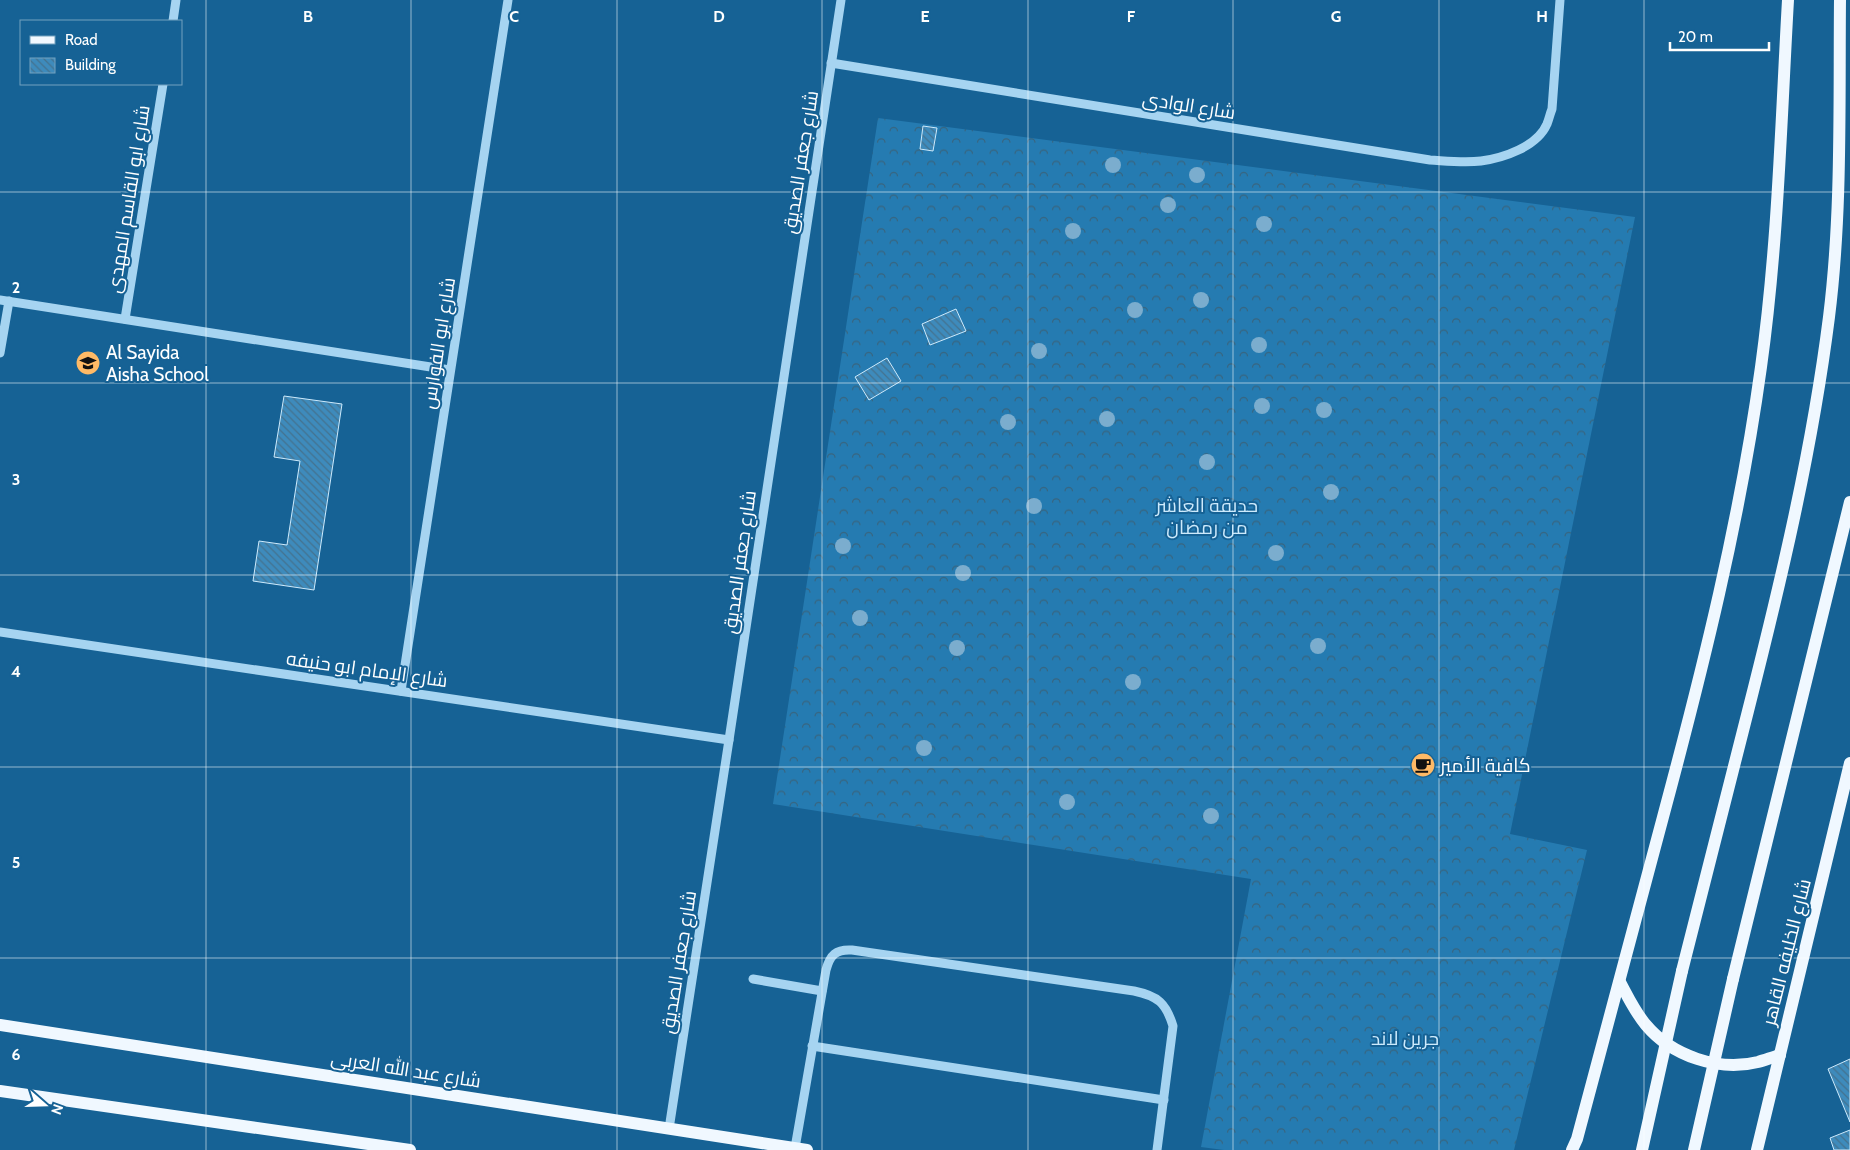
<svg xmlns="http://www.w3.org/2000/svg" width="1850" height="1150" font-family="Cabin,Cairo,sans-serif">
	<style>
		.forest { fill: url(#forest-crowns) }
		.building { fill: url(#building-back-hatch); stroke: #cdeafc }
		.lines { fill: none; stroke-linecap: round; stroke-linejoin: round }
		.minor { stroke: #a6d4f1; stroke-width: 9 }
		.major { stroke: #f0f8ff; stroke-width: 12 }
		.major-bridge { stroke: #f0f8ff; stroke-width: 12 }
		.tree { fill: #7badce }
		.grid { fill: none; stroke: #fff; stroke-width: 1; stroke-opacity: 0.55 }
		.labels { text-anchor: middle; stroke-width: 4; stroke-linejoin: round; paint-order: stroke }
		.street-label { font-size: 19px; fill: #fff; stroke: #166295 }
		.poi-label { font-size: 19px; fill: #fff; stroke: #166295; text-anchor: start }
		.park-label { font-size: 19px; fill: #cdeafc; stroke: #166295 }
		.grid-label { font-size: 16px; text-anchor: middle; font-weight: bold; fill: #fff; stroke: #166295; stroke-width: 4; stroke-linejoin: round; paint-order: stroke }
	</style>
	<defs>
		<pattern id="forest-crowns" width="20" height="18" patternUnits="userSpaceOnUse" patternTransform="scale(1.25)"><rect width="20" height="18" fill="#257bb1"/><path d="M2 6a3 3 0 1 1 6 0M12 15a3 3 0 1 1 6 0" fill="none" stroke="#38647e"/></pattern>
		<pattern id="building-back-hatch" width="6" height="6" patternUnits="userSpaceOnUse" patternTransform="scale(1.25)"><rect width="6" height="6" fill="#3e8bbc"/><path d="M-1 5l2 2M0 0l6 6M5-1l2 2" fill="none" stroke="#44728f"/></pattern>
	</defs>
	<rect width="100%" height="100%" fill="#166295"/>
	<path class="forest" d="M 878,118 L 1635,217 L 1510,834 L 1587,850 L 1514,1150 L 1224,1150 L 1201,1147 L 1251,879 L 773,804 Z"/>
	<g class="building">
		<path d="M 923,126 L 937,128 L 933,151 L 920,149 Z"/>
		<path d="M 956,309 L 966,331 L 930,345 L 922,324 Z"/>
		<path d="M 887,358 L 901,381 L 869,400 L 855,377 Z"/>
		<path d="M 284,396 L 342,404 L 314,590 L 253,581 L 259,541 L 287,545 L 300,461 L 274,457 Z"/>
		<path d="M 1850,1059 L 1850,1122 L 1828,1069 Z"/>
		<path d="M 1850,1130 L 1850,1150 L 1834,1150 L 1830,1138 Z"/>
	</g>
	<g class="lines">
		<g class="minor">
			<path d="M 173,21 L 176,0"/>
			<path d="M 831,63 L 1430,160 C 1447,161 1464,163 1481,161 C 1503,158 1537,147 1547,124 C 1549,119 1550,114 1552,109 L 1560,0"/>
			<path d="M 0,300 L 450,370"/>
			<path d="M 125,319 L 163,84"/>
			<path d="M 0,353 L 9,301"/>
			<path d="M 0,632 L 729,740"/>
			<path d="M 401,691 L 508,0"/>
			<path d="M 753,979 L 822,991"/>
			<path d="M 812,1046 L 1164,1100"/>
			<path d="M 669,1129 L 729,740 L 841,0"/>
			<path d="M 795,1148 L 826,970 C 830,955 836,949 852,950 L 1134,991 C 1158,996 1166,1003 1173,1026 L 1157,1150"/>
		</g>
		<g class="major">
			<path d="M 1682,971 C 1704,885 1726,798 1748,711 C 1781,581 1812,451 1829,317 C 1842,213 1839,105 1840,0"/>
			<path d="M 1733,979 L 1850,502"/>
			<path d="M 1620,982 C 1628,997 1635,1012 1646,1025 C 1672,1056 1719,1072 1758,1062 C 1765,1060 1773,1057 1780,1055"/>
			<path d="M 0,1025 L 807,1150"/>
			<path d="M 0,1091 L 410,1150"/>
			<path d="M 1572,1150 L 1577,1139 C 1606,1032 1635,925 1663,817 C 1703,668 1740,520 1761,367 C 1778,245 1781,122 1788,0"/>
			<path d="M 1757,1150 L 1850,763"/>
		</g>
		<g class="major-bridge">
			<path d="M 1642,1150 L 1682,971"/>
			<path d="M 1694,1150 L 1733,979"/>
		</g>
	</g>
	<g class="tree">
		<circle cx="1113" cy="165" r="8"/>
		<circle cx="1197" cy="175" r="8"/>
		<circle cx="1168" cy="205" r="8"/>
		<circle cx="1264" cy="224" r="8"/>
		<circle cx="1073" cy="231" r="8"/>
		<circle cx="1201" cy="300" r="8"/>
		<circle cx="1135" cy="310" r="8"/>
		<circle cx="1259" cy="345" r="8"/>
		<circle cx="1039" cy="351" r="8"/>
		<circle cx="1262" cy="406" r="8"/>
		<circle cx="1324" cy="410" r="8"/>
		<circle cx="1107" cy="419" r="8"/>
		<circle cx="1008" cy="422" r="8"/>
		<circle cx="1207" cy="462" r="8"/>
		<circle cx="1331" cy="492" r="8"/>
		<circle cx="1034" cy="506" r="8"/>
		<circle cx="843" cy="546" r="8"/>
		<circle cx="1276" cy="553" r="8"/>
		<circle cx="963" cy="573" r="8"/>
		<circle cx="860" cy="618" r="8"/>
		<circle cx="1318" cy="646" r="8"/>
		<circle cx="957" cy="648" r="8"/>
		<circle cx="1133" cy="682" r="8"/>
		<circle cx="924" cy="748" r="8"/>
		<circle cx="1067" cy="802" r="8"/>
		<circle cx="1211" cy="816" r="8"/>
	</g>
	<path class="grid" d="M 206,0 L 206,1150M 411,0 L 411,1150M 617,0 L 617,1150M 822,0 L 822,1150M 1028,0 L 1028,1150M 1233,0 L 1233,1150M 1439,0 L 1439,1150M 1644,0 L 1644,1150M 0,192 L 1850,192M 0,383 L 1850,383M 0,575 L 1850,575M 0,767 L 1850,767M 0,958 L 1850,958"/>
	<defs>
		<symbol id="school-disc" viewBox="-11 -11 22 22"><circle r="9.5" fill="#ffba66" stroke="#166295"/><path d="M0-5L7-2L0 1L-7-2ZM-4 1L0 2.5L4 1V4Q0 6-4 4Z" fill="#111"/></symbol>
		<symbol id="cafe-disc" viewBox="-11 -11 22 22"><circle r="9.5" fill="#ffba66" stroke="#166295"/><path d="M-5.5-4.5H6V0H3Q3 3.5 0 3.5H-2.5Q-5.5 3.5-5.5 0ZM3-3.2v2h1.7v-2ZM-6 4.5H4V6H-6Z" fill="#111"/></symbol>
	</defs>
	<g fill-rule="evenodd">
		<use href="#school-disc" x="74" y="349" width="28" height="28"/>
		<use href="#cafe-disc" x="1409" y="751" width="28" height="28"/>
	</g>
	<g class="labels">
		<g class="street-label">
			<text transform="translate(1189 105) rotate(9)" y="7">شارع الوادى</text>
			<text transform="translate(800 162) rotate(-81)" y="7">شارع جعفر الصديق</text>
			<text transform="translate(128 199) rotate(-81)" y="7">شارع ابو القاسم المهدى</text>
			<text transform="translate(438 343) rotate(-81)" y="7">شارع ابو الفوارس</text>
			<text transform="translate(739 562) rotate(-82)" y="7">شارع جعفر الصديق</text>
			<text transform="translate(367 669) rotate(8)" y="7">شارع الإمام ابو حنيفه</text>
			<text transform="translate(1786 952) rotate(-76)" y="7">شارع الخليفه القاهر</text>
			<text transform="translate(678 962) rotate(-81)" y="7">شارع جعفر الصديق</text>
			<text transform="translate(406 1069) rotate(9)" y="7">شارع عبد الله العربى</text>
		</g>
		<g class="poi-label">
			<text x="106" y="359">Al Sayida<tspan x="106" dy="22">Aisha School</tspan></text>
			<text x="1440" y="772">كافية الأمير</text>
		</g>
		<g class="park-label">
			<text x="1207" y="512">حديقة العاشر<tspan x="1207" dy="22">من رمضان</tspan></text>
			<text x="1405" y="1045">جرين لاند</text>
		</g>
	</g>
	<g class="grid-label">
		<text x="308" y="22">B</text>
		<text x="514" y="22">C</text>
		<text x="719" y="22">D</text>
		<text x="925" y="22">E</text>
		<text x="1131" y="22">F</text>
		<text x="1336" y="22">G</text>
		<text x="1542" y="22">H</text>
		<text x="16" y="293">2</text>
		<text x="16" y="485">3</text>
		<text x="16" y="677">4</text>
		<text x="16" y="868">5</text>
		<text x="16" y="1060">6</text>
	</g>
	<rect x="20" y="20" width="162" height="65" fill="#166295" stroke="#73a1bf"/>
	<rect x="30" y="36" width="25" height="8" fill="#f0f8ff" stroke="#73a1bf"/>
	<text x="65" y="45" font-size="15" fill="#ffffff">Road</text>
	<rect x="30" y="58" width="25" height="15" fill="url(#building-back-hatch)" stroke="#73a1bf"/>
	<text x="65" y="70" font-size="15" fill="#ffffff">Building</text>
	<g transform="translate(45 1105) rotate(110)" stroke="#166295" stroke-width="4" paint-order="stroke">
	<path d="M0-4L9 19L0 12L-9 19Z" fill="#ffffff"/>
	<text y="-8" font-size="14" font-weight="bold" text-anchor="middle" fill="#ffffff">N</text>
	</g>
	<path d="M1670 42v8h99v-8" fill="none" stroke="#ffffff" stroke-width="2.5"/>
	<text x="1678" y="42" font-size="15" fill="#ffffff" stroke="#166295" stroke-width="4" paint-order="stroke">20 m</text>
</svg>
